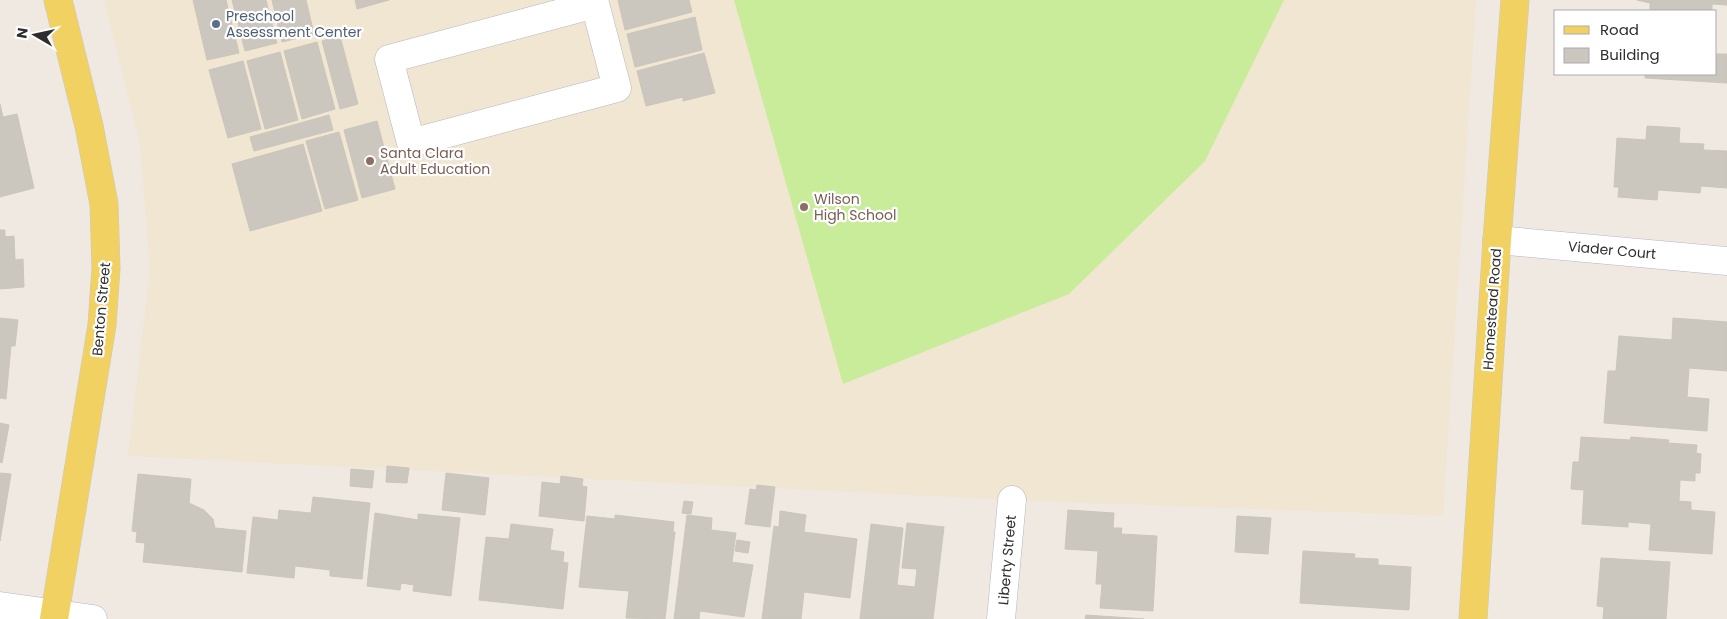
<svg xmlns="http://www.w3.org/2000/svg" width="1727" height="619" font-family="Poppins,sans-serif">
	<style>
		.education { fill: #f0e6d1 }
		.pitch { fill: #c9ec9a }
		.building { fill: #cbc7bf; stroke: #cbc5ba }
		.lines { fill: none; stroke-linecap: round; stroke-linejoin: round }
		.minor-casing { stroke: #b4b7c1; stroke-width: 29 }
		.major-casing { stroke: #c9c9c9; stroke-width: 29 }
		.minor { stroke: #fff; stroke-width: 28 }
		.major { stroke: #f2d163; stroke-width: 28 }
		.service-dot { fill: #5c6f8a; stroke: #fff; stroke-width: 2 }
		.education-dot { fill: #8d6e63; stroke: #fff; stroke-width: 2 }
		.labels { text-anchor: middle; stroke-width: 4.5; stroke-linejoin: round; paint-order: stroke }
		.service-label { font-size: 14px; fill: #4e5e75; stroke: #fff; text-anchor: start }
		.education-label { font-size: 14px; fill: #785e54; stroke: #fff; text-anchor: start }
		.street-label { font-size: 14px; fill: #2e2e2e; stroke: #fff }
	</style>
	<rect width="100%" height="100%" fill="#efe9e1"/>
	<path class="education" d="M 104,0 L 1476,0 L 1443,516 L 1012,500 L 128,456 L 150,270 L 140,143 Z"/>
	<path class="pitch" d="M 734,0 L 1284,0 L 1205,161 L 1069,294 L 843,384 Z"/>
	<g class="building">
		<path d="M 193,0 L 226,0 L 239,53 L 207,60 Z"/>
		<path d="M 232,0 L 266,0 L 277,43 L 245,51 Z"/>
		<path d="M 272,0 L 306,0 L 314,34 L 282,42 Z"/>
		<path d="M 355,0 L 389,0 L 357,9 Z"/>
		<path d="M 618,0 L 689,0 L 692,12 L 625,30 Z"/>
		<path d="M 1637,0 L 1727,0 L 1727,5 L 1712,4 L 1712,11 L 1650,11 L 1650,3 Z"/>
		<path d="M 695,17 L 702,50 L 635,67 L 627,34 Z"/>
		<path d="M 340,36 L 358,104 L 340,109 L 322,41 Z"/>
		<path d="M 317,42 L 335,109 L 302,119 L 284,51 Z"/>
		<path d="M 280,52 L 298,120 L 265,129 L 247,61 Z"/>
		<path d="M 704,53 L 715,93 L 683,101 L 683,97 L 646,106 L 637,71 Z"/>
		<path d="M 1716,54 L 1727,54 L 1727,83 L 1645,78 L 1645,74 L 1716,74 Z"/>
		<path d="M 243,61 L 261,129 L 228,138 L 209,70 Z"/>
		<path d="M 0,104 L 3,117 L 17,114 L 34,188 L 0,197 Z"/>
		<path d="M 329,115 L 333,130 L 254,151 L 250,137 Z"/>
		<path d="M 377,121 L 395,189 L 362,198 L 344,130 Z"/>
		<path d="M 1647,126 L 1680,128 L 1679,143 L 1704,144 L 1703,150 L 1727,151 L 1727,188 L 1701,186 L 1700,193 L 1658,190 L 1657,200 L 1618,197 L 1619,187 L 1614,187 L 1617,138 L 1646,140 Z"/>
		<path d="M 339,132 L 358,200 L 325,209 L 306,141 Z"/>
		<path d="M 303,144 L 322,211 L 250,231 L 232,164 Z"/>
		<path d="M 0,230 L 5,230 L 5,237 L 14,236 L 15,260 L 23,259 L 24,287 L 0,289 Z"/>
		<path d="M 0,318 L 18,320 L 15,346 L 11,346 L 6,399 L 0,398 Z"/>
		<path d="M 1673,318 L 1727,322 L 1727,371 L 1689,368 L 1687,397 L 1709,399 L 1707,431 L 1604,423 L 1608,371 L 1616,371 L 1619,336 L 1672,340 Z"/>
		<path d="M 0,423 L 9,425 L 2,463 L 0,462 Z"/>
		<path d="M 1581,437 L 1630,440 L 1631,437 L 1669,440 L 1668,443 L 1697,445 L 1696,453 L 1701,454 L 1700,473 L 1695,473 L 1695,481 L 1680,480 L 1679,501 L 1691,502 L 1691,510 L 1715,512 L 1712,554 L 1649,550 L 1651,524 L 1628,522 L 1628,527 L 1582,524 L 1584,490 L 1571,489 L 1573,462 L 1579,462 Z"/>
		<path d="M 387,466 L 409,468 L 407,483 L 386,482 Z"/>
		<path d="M 351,469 L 374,471 L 372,488 L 350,486 Z"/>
		<path d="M 0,473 L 11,474 L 0,541 Z"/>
		<path d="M 446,473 L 489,478 L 485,515 L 442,510 Z"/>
		<path d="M 138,474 L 191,479 L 189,503 L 204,510 L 213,519 L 215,528 L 246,531 L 242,572 L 143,562 L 145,543 L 136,542 L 137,532 L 132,531 Z"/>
		<path d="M 561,476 L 583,479 L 582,486 L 587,487 L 584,521 L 539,516 L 542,482 L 560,484 Z"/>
		<path d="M 757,485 L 775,487 L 770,527 L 745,524 L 750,489 L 756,490 Z"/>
		<path d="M 313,497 L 370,503 L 362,579 L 330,576 L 330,570 L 295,566 L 294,578 L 247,573 L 253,517 L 278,520 L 279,510 L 311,513 Z"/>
		<path d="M 684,501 L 693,502 L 691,514 L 682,513 Z"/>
		<path d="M 1068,510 L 1114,513 L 1113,528 L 1122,528 L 1121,534 L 1157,536 L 1153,611 L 1100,608 L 1102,584 L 1096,584 L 1098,551 L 1065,549 Z"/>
		<path d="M 780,511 L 806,515 L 804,532 L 857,539 L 850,598 L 804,592 L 801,619 L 762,619 L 774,526 L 779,527 Z"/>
		<path d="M 375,513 L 418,520 L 418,514 L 460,518 L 451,596 L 413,591 L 414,585 L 401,583 L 400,590 L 367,586 Z"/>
		<path d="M 615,515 L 674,522 L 673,532 L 675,532 L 665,619 L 626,618 L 629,591 L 579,587 L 587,516 L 615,519 Z"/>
		<path d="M 687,515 L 712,518 L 711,530 L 736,533 L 732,562 L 753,565 L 744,617 L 700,611 L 699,619 L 674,619 Z"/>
		<path d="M 1237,516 L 1271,518 L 1268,554 L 1235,552 Z"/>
		<path d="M 907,523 L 944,527 L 933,619 L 860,619 L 871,524 L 903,528 L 897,585 L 915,587 L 917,569 L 902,568 Z"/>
		<path d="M 511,524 L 553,529 L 550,550 L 564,552 L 563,562 L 568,563 L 563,609 L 479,600 L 486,537 L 509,539 Z"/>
		<path d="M 737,540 L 750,542 L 748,553 L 735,551 Z"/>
		<path d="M 1303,551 L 1355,554 L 1354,558 L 1378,559 L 1378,565 L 1411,567 L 1409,610 L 1300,603 Z"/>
		<path d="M 1601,558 L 1670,562 L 1666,619 L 1603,619 L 1604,607 L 1597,606 Z"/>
		<path d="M 1086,615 L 1144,619 L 1085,619 Z"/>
	</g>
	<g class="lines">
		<defs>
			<g id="minor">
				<path d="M 594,0 L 617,88 L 411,143 L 389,59 L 595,4"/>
				<path d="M 1497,240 L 1727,261"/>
				<path d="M 0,606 L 93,619"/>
				<path d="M 1001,619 L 1012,500"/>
			</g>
			<g id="major">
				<path d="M 54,619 L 102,325 L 106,268 L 104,204 L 89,126 L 58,0"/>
				<path d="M 1473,619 L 1497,240 L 1515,0"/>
			</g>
		</defs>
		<use href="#minor" class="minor-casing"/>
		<use href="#major" class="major-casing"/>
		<use href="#minor" class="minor"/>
		<use href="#major" class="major"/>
	</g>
	<circle class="service-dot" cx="216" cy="24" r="5"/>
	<g class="education-dot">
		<circle cx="370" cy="161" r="5"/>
		<circle cx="804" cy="207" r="5"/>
	</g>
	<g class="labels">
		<g class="service-label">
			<text x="226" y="21">Preschool<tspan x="226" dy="16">Assessment Center</tspan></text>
		</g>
		<g class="education-label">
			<text x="380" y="158">Santa Clara<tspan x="380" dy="16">Adult Education</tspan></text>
			<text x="814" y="204">Wilson<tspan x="814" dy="16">High School</tspan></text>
		</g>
		<g class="street-label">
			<text transform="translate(1612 250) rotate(5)" y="5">Viader Court</text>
			<text transform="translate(101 309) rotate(-85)" y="5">Benton Street</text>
			<text transform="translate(1492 309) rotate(-86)" y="5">Homestead Road</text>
			<text transform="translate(1007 560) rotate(-85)" y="5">Liberty Street</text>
		</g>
	</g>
	<rect x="1554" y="10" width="162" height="65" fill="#ffffff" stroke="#ababab"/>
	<rect x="1564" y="26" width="25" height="8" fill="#f2d163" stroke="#ababab"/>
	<text x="1600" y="35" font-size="15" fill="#2e2e2e">Road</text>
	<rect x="1564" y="48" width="25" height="15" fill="#cbc7bf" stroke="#ababab"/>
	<text x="1600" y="60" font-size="15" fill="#2e2e2e">Building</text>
	<g transform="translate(35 35) rotate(279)" stroke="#ffffff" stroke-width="4" paint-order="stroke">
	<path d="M0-4L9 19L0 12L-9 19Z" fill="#2e2e2e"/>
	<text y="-8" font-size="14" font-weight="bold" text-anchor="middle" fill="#2e2e2e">N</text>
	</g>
</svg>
